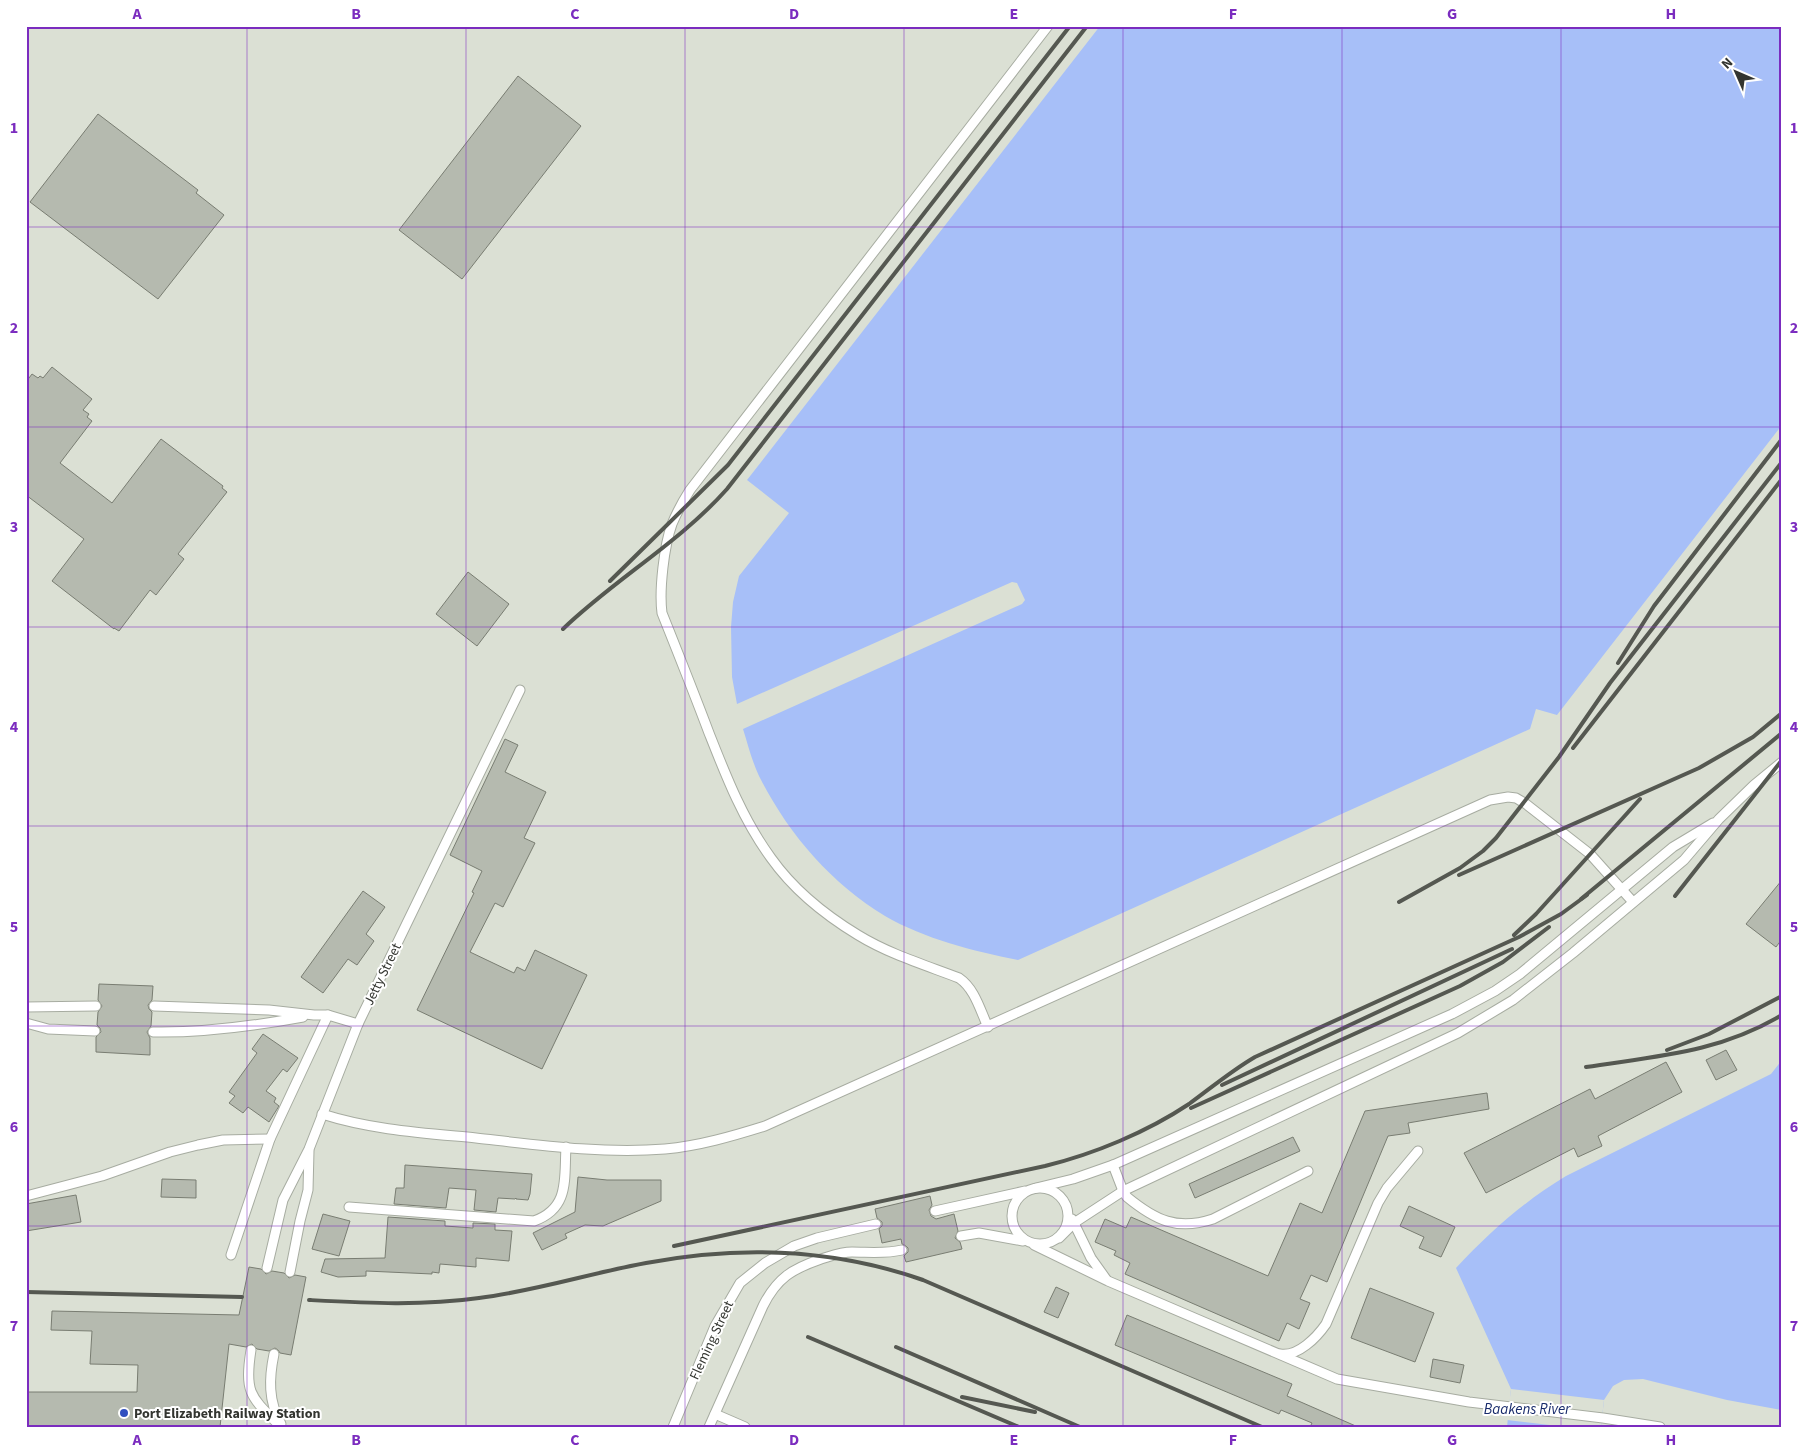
<svg xmlns="http://www.w3.org/2000/svg" width="1808" height="1453" font-family="'Source Sans 3',sans-serif">
	<style>
		.water { fill: #a7bff8 }
		.pier { fill: #dbe0d4 }
		.building { fill: #b5baaf; stroke: #797d72 }
		.lines { fill: none; stroke-linecap: round; stroke-linejoin: round }
		.lane-casing { stroke: #a7aca1; stroke-width: 11 }
		.lane { stroke: #fff; stroke-width: 9 }
		.rail { stroke: #555851; stroke-width: 4 }
		.grid { fill: none; stroke: #7b2cbf; stroke-width: 1; stroke-opacity: 0.55 }
		.poi-dot { fill: #304fbf; stroke: #fff; stroke-width: 2 }
		.labels { text-anchor: middle; stroke-width: 4; stroke-linejoin: round; paint-order: stroke }
		.street-label { font-size: 14px; fill: #333530; stroke: #fff }
		.poi-label { font-size: 14px; font-weight: bold; fill: #333530; stroke: #fff; text-anchor: start }
		.water-label { font-size: 15px; font-style: italic; fill: #172a6b; stroke: #fff }
		.neatline { fill: none; stroke: #7b2cbf; stroke-width: 2 }
		.grid-label { font-size: 16px; text-anchor: middle; font-weight: bold; fill: #7b2cbf }
	</style>
	<rect width="100%" height="100%" fill="#dbe0d4"/>
	<g class="water">
		<path d="M 1100,26 L 1782,26 L 1782,425 L 1557,715 L 1536,709 L 1530,729 L 1018,960 C 973,951 925,939 885,916 C 830,883 787,832 759,776 C 752,761 748,745 743,729 L 1022,604 L 1025,600 L 1017,583 L 1012,582 L 737,704 L 732,677 L 731,627 L 733,602 L 739,576 L 789,513 L 747,480 Z"/>
		<path d="M 1782,1060 L 1782,1410 L 1727,1400 L 1643,1379 L 1624,1380 L 1613,1386 L 1604,1400 L 1601,1427 L 1507,1427 L 1511,1389 L 1456,1268 C 1490,1232 1523,1202 1566,1176 L 1771,1074 Z"/>
	</g>
	<path class="pier" d="M 1511,1389 L 1604,1400 L 1601,1427 L 1567,1427 L 1507,1420 Z"/>
	<g class="building">
		<path d="M 518,76 L 581,126 L 462,279 L 399,230 Z"/>
		<path d="M 98,114 L 198,190 L 196,193 L 224,215 L 158,299 L 30,202 Z"/>
		<path d="M 52,367 L 92,399 L 83,410 L 89,414 L 87,417 L 92,421 L 60,463 L 112,503 L 161,439 L 223,486 L 222,488 L 227,492 L 178,554 L 184,559 L 156,595 L 150,590 L 119,631 L 114,628 L 114,629 L 52,581 L 84,539 L 26,495 L 26,382 L 32,374 L 38,378 L 40,376 L 43,378 Z"/>
		<path d="M 468,572 L 509,604 L 477,646 L 436,614 Z"/>
		<path d="M 505,739 L 518,745 L 505,772 L 546,792 L 524,838 L 535,843 L 503,907 L 495,903 L 470,952 L 514,973 L 517,967 L 525,971 L 535,950 L 587,975 L 542,1069 L 417,1010 L 474,893 L 472,892 L 482,871 L 450,855 Z"/>
		<path d="M 1782,880 L 1782,939 L 1776,947 L 1746,924 Z"/>
		<path d="M 363,891 L 385,907 L 366,934 L 374,941 L 357,965 L 348,959 L 323,993 L 301,977 Z"/>
		<path d="M 99,984 L 153,986 L 152,1000 L 148,1005 L 149,1009 L 152,1012 L 151,1026 L 147,1032 L 150,1038 L 150,1055 L 96,1052 L 96,1037 L 101,1032 L 100,1028 L 97,1025 L 98,1012 L 102,1006 L 98,1000 Z"/>
		<path d="M 263,1034 L 298,1058 L 287,1072 L 283,1069 L 266,1091 L 276,1098 L 274,1102 L 279,1106 L 269,1122 L 248,1107 L 243,1113 L 229,1103 L 235,1096 L 229,1092 L 257,1053 L 252,1049 Z"/>
		<path d="M 1726,1050 L 1737,1070 L 1716,1080 L 1706,1060 Z"/>
		<path d="M 1666,1062 L 1682,1092 L 1598,1136 L 1602,1146 L 1578,1157 L 1574,1148 L 1486,1193 L 1464,1153 L 1590,1089 L 1595,1099 Z"/>
		<path d="M 1487,1093 L 1489,1109 L 1408,1123 L 1410,1133 L 1388,1136 L 1327,1282 L 1311,1275 L 1300,1299 L 1310,1303 L 1299,1329 L 1287,1323 L 1279,1341 L 1125,1274 L 1130,1263 L 1114,1255 L 1116,1251 L 1095,1242 L 1105,1219 L 1126,1228 L 1131,1217 L 1268,1276 L 1300,1203 L 1322,1213 L 1365,1111 Z"/>
		<path d="M 1293,1137 L 1300,1151 L 1195,1198 L 1189,1184 Z"/>
		<path d="M 405,1165 L 532,1174 L 530,1194 L 528,1200 L 516,1199 L 516,1198 L 515,1199 L 498,1198 L 496,1212 L 474,1210 L 476,1190 L 449,1188 L 446,1208 L 394,1204 L 396,1188 L 404,1188 Z"/>
		<path d="M 578,1177 L 607,1180 L 661,1180 L 661,1201 L 603,1226 L 585,1225 L 565,1234 L 567,1238 L 542,1250 L 533,1233 L 575,1212 Z"/>
		<path d="M 162,1179 L 196,1180 L 196,1198 L 161,1197 Z"/>
		<path d="M 76,1195 L 81,1222 L 26,1231 L 26,1204 Z"/>
		<path d="M 930,1196 L 932,1205 L 929,1210 L 931,1216 L 936,1219 L 954,1214 L 958,1231 L 955,1238 L 960,1242 L 962,1249 L 906,1262 L 904,1256 L 908,1252 L 908,1248 L 906,1246 L 902,1244 L 901,1239 L 882,1243 L 879,1229 L 882,1226 L 882,1222 L 877,1218 L 875,1209 Z"/>
		<path d="M 1409,1206 L 1455,1227 L 1441,1257 L 1419,1248 L 1424,1237 L 1400,1226 Z"/>
		<path d="M 323,1214 L 350,1221 L 339,1256 L 312,1249 Z"/>
		<path d="M 388,1217 L 445,1221 L 445,1226 L 473,1228 L 473,1223 L 495,1224 L 495,1230 L 512,1231 L 509,1261 L 476,1258 L 476,1267 L 440,1264 L 439,1273 L 432,1272 L 432,1274 L 366,1271 L 366,1276 L 338,1277 L 321,1272 L 325,1259 L 385,1258 Z"/>
		<path d="M 249,1267 L 261,1269 L 266,1274 L 272,1271 L 284,1273 L 289,1278 L 295,1275 L 306,1277 L 291,1355 L 280,1353 L 278,1350 L 275,1348 L 269,1351 L 257,1349 L 252,1344 L 246,1347 L 229,1344 L 220,1427 L 26,1427 L 26,1392 L 137,1392 L 138,1365 L 90,1364 L 92,1331 L 51,1330 L 52,1311 L 239,1315 Z"/>
		<path d="M 1056,1287 L 1069,1293 L 1058,1318 L 1044,1312 Z"/>
		<path d="M 1370,1288 L 1434,1313 L 1415,1362 L 1351,1338 Z"/>
		<path d="M 1127,1315 L 1292,1384 L 1287,1396 L 1358,1427 L 1310,1427 L 1312,1423 L 1281,1410 L 1279,1414 L 1115,1345 Z"/>
		<path d="M 1433,1359 L 1464,1365 L 1460,1383 L 1430,1377 Z"/>
	</g>
	<g class="lines">
		<defs>
			<g id="lane">
				<path d="M 154,1006 L 269,1010 L 314,1015 L 328,1015 L 358,1024"/>
				<path d="M 26,1007 L 96,1006"/>
				<path d="M 26,1023 L 48,1029 L 95,1031"/>
				<path d="M 988,1027 C 980,1010 975,989 959,978 C 925,965 889,954 858,935 C 825,915 793,889 771,858 C 743,820 726,776 709,733 C 694,693 678,653 662,613 C 659,590 664,546 672,524 C 677,512 683,501 690,490 L 1048,26"/>
				<path d="M 153,1032 C 204,1033 254,1026 303,1017"/>
				<path d="M 322,1114 C 372,1130 424,1133 476,1138 C 538,1145 603,1154 665,1149 C 699,1146 733,1136 765,1126 L 1490,800 L 1508,797 L 1516,798 L 1526,804 L 1590,854 L 1633,902"/>
				<path d="M 1113,1165 L 1123,1191 L 1127,1197 C 1155,1220 1177,1231 1213,1219 L 1308,1171"/>
				<circle cx="1040" cy="1216" r="28"/>
				<path d="M 1036,1188 L 1073,1179 L 1113,1165 L 1452,1014 L 1495,991 L 1520,974 L 1673,847 L 1713,823"/>
				<path d="M 26,1196 L 102,1176 L 170,1152 L 198,1145 L 223,1140 L 270,1139"/>
				<path d="M 349,1207 L 534,1221 C 570,1208 564,1179 566,1147"/>
				<path d="M 935,1211 L 1025,1191"/>
				<path d="M 1072,1219 L 1091,1258 L 1106,1279"/>
				<path d="M 961,1236 L 979,1233 L 1023,1241"/>
				<path d="M 1059,1238 L 1074,1223 L 1123,1191 L 1458,1033 L 1513,1000 L 1573,953 L 1684,860 L 1719,819 L 1754,785 L 1782,762"/>
				<path d="M 1034,1245 L 1108,1281 L 1337,1379 L 1469,1402 L 1603,1418 L 1660,1427"/>
				<path d="M 231,1255 L 270,1139 L 328,1015"/>
				<path d="M 267,1268 L 283,1200 L 309,1149 L 358,1024 L 520,690"/>
				<path d="M 290,1272 L 300,1221 L 308,1190 L 309,1151"/>
				<path d="M 251,1350 C 244,1394 251,1397 281,1427"/>
				<path d="M 274,1354 C 269,1378 268,1401 281,1424"/>
				<path d="M 1280,1354 C 1298,1357 1317,1337 1326,1324 L 1378,1203 L 1387,1188 L 1418,1151"/>
				<path d="M 715,1414 L 745,1427"/>
				<path d="M 673,1427 L 715,1326 L 740,1283 L 765,1263 L 794,1246 L 817,1238 L 876,1224"/>
				<path d="M 709,1427 L 763,1306 C 777,1278 792,1269 821,1259 C 831,1256 841,1252 852,1252 C 869,1252 885,1254 902,1250"/>
			</g>
		</defs>
		<use href="#lane" class="lane-casing"/>
		<use href="#lane" class="lane"/>
		<g class="rail">
			<path d="M 610,581 L 728,465 L 1070,26"/>
			<path d="M 563,629 C 615,579 679,543 727,489 L 1087,26"/>
			<path d="M 1618,663 L 1654,606 L 1782,439"/>
			<path d="M 1573,748 L 1782,479"/>
			<path d="M 1459,875 L 1699,768 L 1753,737 L 1782,713"/>
			<path d="M 1675,896 L 1782,760"/>
			<path d="M 1581,899 L 1782,733"/>
			<path d="M 1399,902 L 1460,868 L 1483,851 L 1496,838 L 1559,757 L 1610,683 L 1782,462"/>
			<path d="M 1514,935 L 1536,914 L 1640,799"/>
			<path d="M 1667,1050 L 1709,1034 L 1782,996"/>
			<path d="M 1586,1067 C 1657,1056 1718,1053 1782,1015"/>
			<path d="M 1222,1085 L 1512,949"/>
			<path d="M 1191,1108 L 1460,986 L 1503,962 L 1549,927"/>
			<path d="M 674,1246 L 1045,1166 C 1094,1154 1147,1132 1189,1104 C 1211,1088 1231,1071 1255,1057 L 1519,937 L 1561,914 L 1587,895"/>
			<path d="M 26,1292 L 242,1297"/>
			<path d="M 309,1300 C 367,1303 422,1306 479,1298 C 536,1291 591,1273 646,1263 C 741,1245 832,1248 923,1280 L 1262,1427"/>
			<path d="M 808,1337 L 1019,1427"/>
			<path d="M 896,1347 L 1080,1427"/>
			<path d="M 962,1397 L 1035,1412"/>
		</g>
	</g>
	<path class="grid" d="M 247,26 L 247,1427M 466,26 L 466,1427M 685,26 L 685,1427M 904,26 L 904,1427M 1123,26 L 1123,1427M 1342,26 L 1342,1427M 1561,26 L 1561,1427M 26,227 L 1782,227M 26,427 L 1782,427M 26,627 L 1782,627M 26,826 L 1782,826M 26,1026 L 1782,1026M 26,1226 L 1782,1226"/>
	<circle class="poi-dot" cx="124" cy="1413" r="5"/>
	<g class="labels">
		<g class="street-label">
			<text transform="translate(382 974) rotate(-64)" y="5">Jetty Street</text>
			<text transform="translate(711 1340) rotate(-65)" y="5">Fleming Street</text>
		</g>
		<g class="poi-label">
			<text x="134" y="1418">Port Elizabeth Railway Station</text>
		</g>
		<g class="water-label">
			<text x="1527" y="1414">Baakens River</text>
		</g>
	</g>
	<rect width="1808" height="1453" fill="none" stroke="#ffffff" stroke-width="55"/>
	<g transform="translate(1736 72) rotate(315)" stroke="#ffffff" stroke-width="4" paint-order="stroke">
	<path d="M0-4L9 19L0 12L-9 19Z" fill="#333530"/>
	<text y="-8" font-size="14" font-weight="bold" text-anchor="middle" fill="#333530">N</text>
	</g>
	<rect x="28" y="28" width="1752" height="1398" class="neatline"/>
	<g class="grid-label">
		<text x="137" y="19">A</text>
		<text x="356" y="19">B</text>
		<text x="575" y="19">C</text>
		<text x="794" y="19">D</text>
		<text x="1014" y="19">E</text>
		<text x="1233" y="19">F</text>
		<text x="1452" y="19">G</text>
		<text x="1671" y="19">H</text>
		<text x="14" y="133">1</text>
		<text x="1794" y="133">1</text>
		<text x="14" y="333">2</text>
		<text x="1794" y="333">2</text>
		<text x="14" y="532">3</text>
		<text x="1794" y="532">3</text>
		<text x="14" y="732">4</text>
		<text x="1794" y="732">4</text>
		<text x="14" y="932">5</text>
		<text x="1794" y="932">5</text>
		<text x="14" y="1132">6</text>
		<text x="1794" y="1132">6</text>
		<text x="14" y="1331">7</text>
		<text x="1794" y="1331">7</text>
		<text x="137" y="1445">A</text>
		<text x="356" y="1445">B</text>
		<text x="575" y="1445">C</text>
		<text x="794" y="1445">D</text>
		<text x="1014" y="1445">E</text>
		<text x="1233" y="1445">F</text>
		<text x="1452" y="1445">G</text>
		<text x="1671" y="1445">H</text>
	</g>
</svg>
